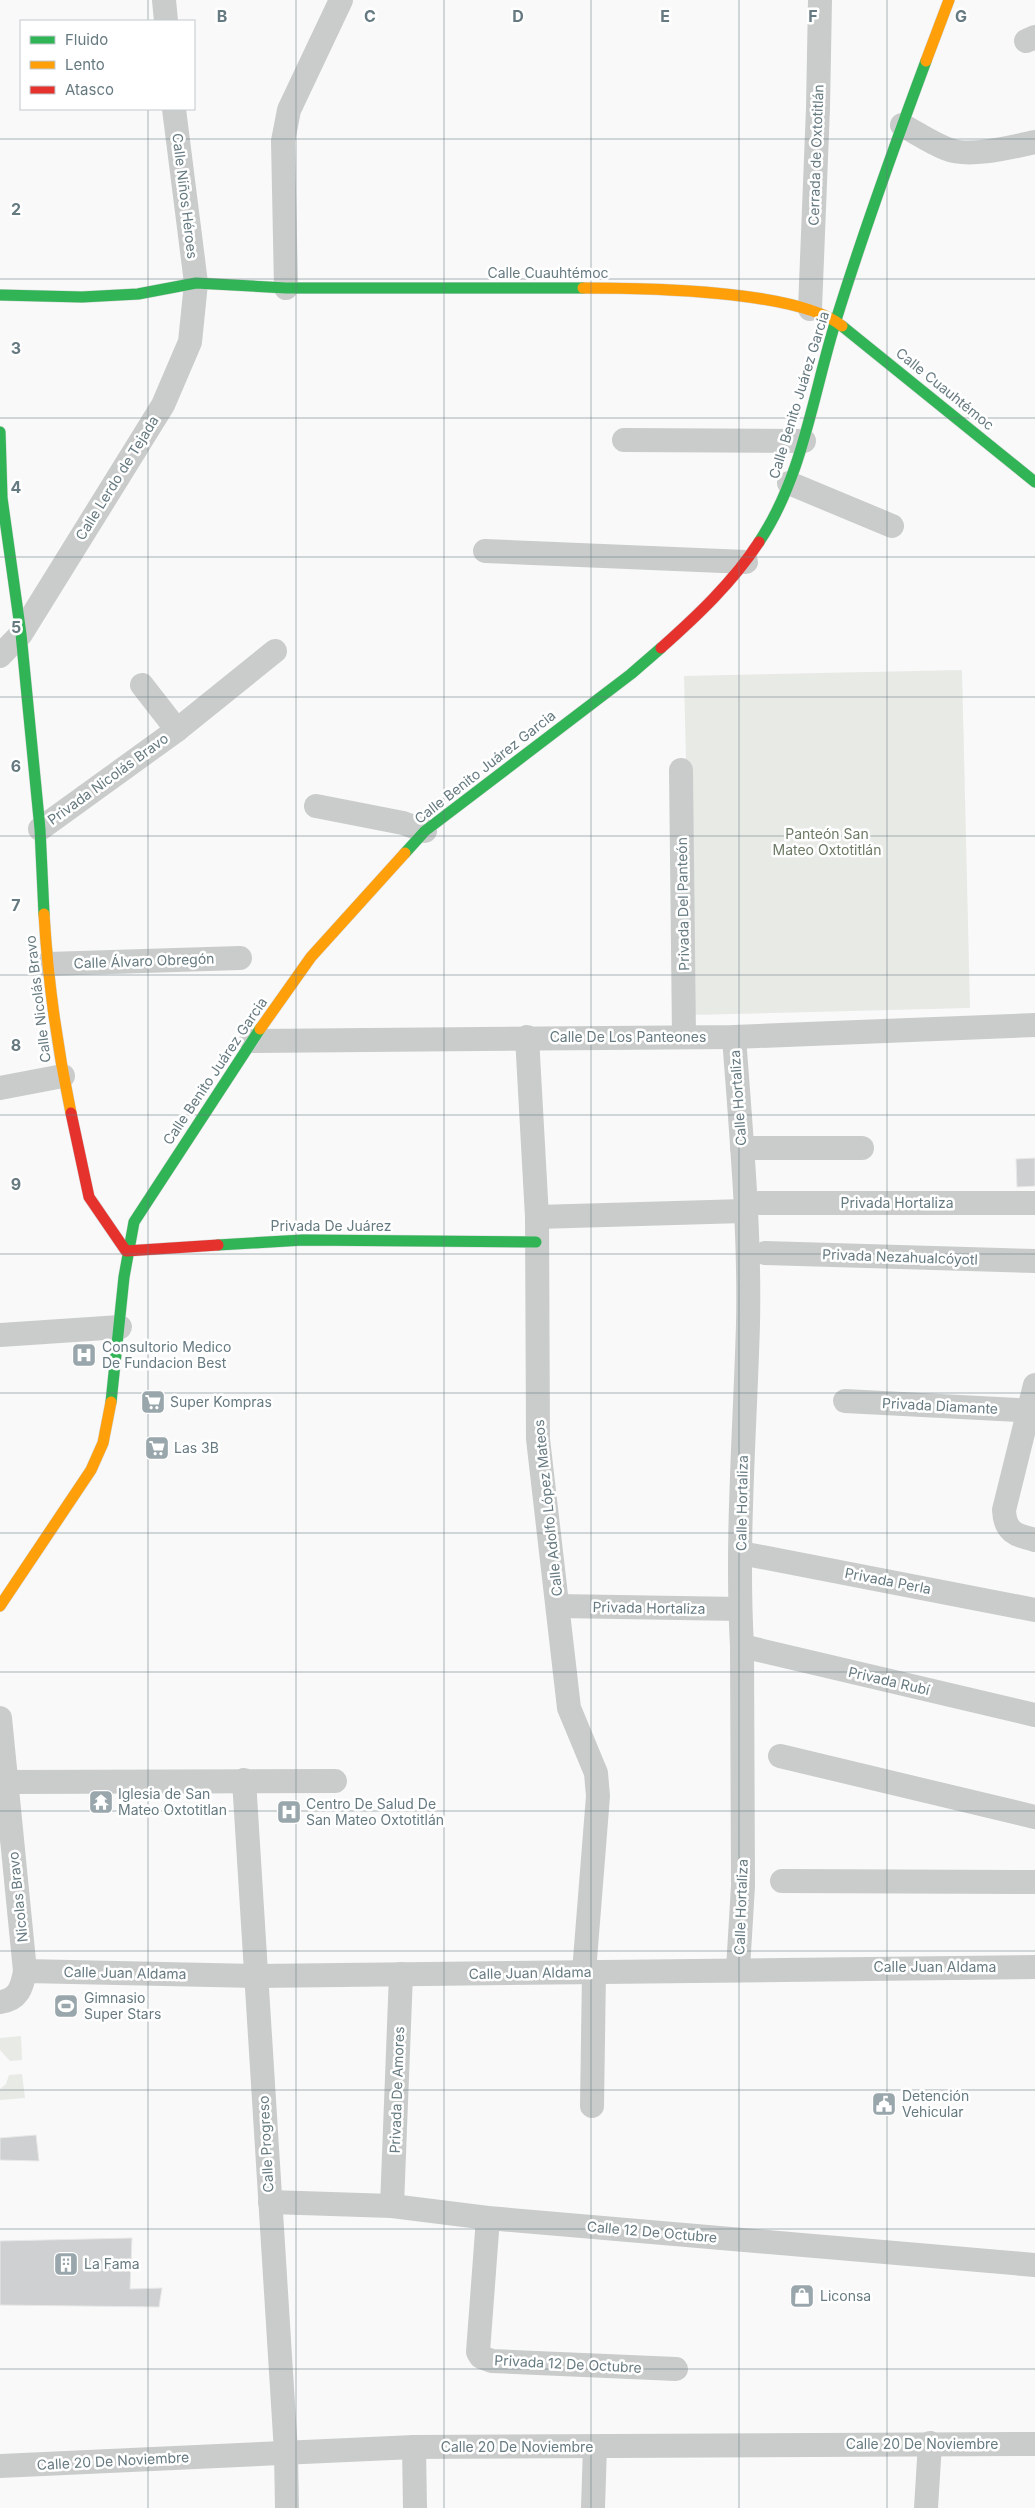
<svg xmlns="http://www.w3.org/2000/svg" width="1035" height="2508" font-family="Inter,sans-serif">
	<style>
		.green { fill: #e8eae6 }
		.building { fill: #ced0d1; stroke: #e8e8e8 }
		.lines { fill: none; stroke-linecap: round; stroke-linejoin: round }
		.fast-casing { stroke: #d4d5d6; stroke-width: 12 }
		.slow-casing { stroke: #d4d5d6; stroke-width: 12 }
		.jam-casing { stroke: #d4d5d6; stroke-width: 12 }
		.street { stroke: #cacccc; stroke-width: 24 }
		.fast { stroke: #30b455; stroke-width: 11 }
		.slow { stroke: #ff9f0a; stroke-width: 11 }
		.jam { stroke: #e5322d; stroke-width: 11 }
		.grid { fill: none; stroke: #667a81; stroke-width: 1; stroke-opacity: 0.55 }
		.labels { text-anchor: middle; stroke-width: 5; stroke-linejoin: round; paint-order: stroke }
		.street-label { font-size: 14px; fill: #667a81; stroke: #fff }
		.park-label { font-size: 14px; fill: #6d7a65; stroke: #fff }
		.poi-label { font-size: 14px; fill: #667a81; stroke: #fff; text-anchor: start }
		.grid-label { font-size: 16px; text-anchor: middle; font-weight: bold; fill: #667a81; stroke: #fff; stroke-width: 5; stroke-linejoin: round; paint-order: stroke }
	</style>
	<rect width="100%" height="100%" fill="#f9f9f9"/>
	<g class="green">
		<path d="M 962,670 L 970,1008 L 692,1015 L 684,676 Z"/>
		<path d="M 21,2036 L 22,2060 L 10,2061 L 0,2050 L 0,2038 Z"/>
		<path d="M 22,2074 L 25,2098 L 0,2100 L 0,2089 L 6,2084 L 9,2075 Z"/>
	</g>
	<g class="building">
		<path d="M 1035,1158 L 1035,1186 L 1017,1187 L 1016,1159 Z"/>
		<path d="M 36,2135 L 39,2161 L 0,2160 L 0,2138 Z"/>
		<path d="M 132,2238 L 130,2289 L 162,2288 L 159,2307 L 0,2305 L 0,2241 Z"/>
	</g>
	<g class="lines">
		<defs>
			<g id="fast">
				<path d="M 0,295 L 82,297 L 138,294 L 196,283 L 286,288 L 583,288"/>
				<path d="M 842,326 L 1035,482"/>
				<path d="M 0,432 L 2,498 L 21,634 L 40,829 L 44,914"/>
				<path d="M 759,542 C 803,476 813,394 836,320 C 863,233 894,147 926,61"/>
				<path d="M 405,853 L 425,831 L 631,674 L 661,648"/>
				<path d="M 218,1245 L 303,1240 L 536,1242"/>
				<path d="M 111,1402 L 124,1277 L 134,1222 L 260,1029"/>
			</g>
			<g id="slow">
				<path d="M 926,61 L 949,0"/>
				<path d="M 583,288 C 643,288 798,290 842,326"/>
				<path d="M 44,914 C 48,981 57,1047 71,1113"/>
				<path d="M 260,1029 L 311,957 L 405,853"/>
				<path d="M 0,1606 L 91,1470 L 103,1443 L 111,1402"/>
			</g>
			<g id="jam">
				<path d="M 661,648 C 697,616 733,582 759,542"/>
				<path d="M 71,1113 L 89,1197 L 126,1251 L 218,1245"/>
			</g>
		</defs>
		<use href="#fast" class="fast-casing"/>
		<use href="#slow" class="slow-casing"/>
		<use href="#jam" class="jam-casing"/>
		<g class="street">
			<path d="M 164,0 L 166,21"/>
			<path d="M 1026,41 L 1035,37"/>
			<path d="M 902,125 C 917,133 931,143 947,149 C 969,158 1012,147 1035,142"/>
			<path d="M 286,288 L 283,141 L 289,110 L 341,0"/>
			<path d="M 810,309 L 818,108 L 820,0"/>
			<path d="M 624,440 L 804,441"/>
			<path d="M 789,483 L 892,526"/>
			<path d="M 485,551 L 746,562"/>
			<path d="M 0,656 L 21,634 L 163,405 L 190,342 L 196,283 L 174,109"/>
			<path d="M 142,685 L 177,730"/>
			<path d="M 681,770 L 684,1037"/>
			<path d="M 316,806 L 403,823 L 425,831"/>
			<path d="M 40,829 L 177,730 L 275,651"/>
			<path d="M 47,964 L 240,958"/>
			<path d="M 527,1037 L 537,1217 L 538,1439 L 569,1708 L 596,1773 L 598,1796 L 584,1972"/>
			<path d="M 734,1037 C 741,1132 750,1229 748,1324 C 745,1431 736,1539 742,1646 L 743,1886 L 738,1969"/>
			<path d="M 251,1041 L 734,1037 L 1035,1025"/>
			<path d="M 0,1088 L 63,1076"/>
			<path d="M 742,1148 L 862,1148"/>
			<path d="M 759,1203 L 1035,1203"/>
			<path d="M 537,1217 L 744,1211"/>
			<path d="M 765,1253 L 1035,1261"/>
			<path d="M 0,1335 L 120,1327"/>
			<path d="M 1035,1385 L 1004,1510 C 1005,1532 1015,1535 1035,1540"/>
			<path d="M 845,1401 L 1035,1411"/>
			<path d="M 741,1553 L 1035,1610"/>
			<path d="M 558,1606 L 740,1609"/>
			<path d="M 742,1646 L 1035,1715"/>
			<path d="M 0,1718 L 25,1971 C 22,1988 18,2000 0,2002"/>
			<path d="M 780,1756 L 1035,1817"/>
			<path d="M 244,1780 L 286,2452 L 287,2508"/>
			<path d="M 7,1782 L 335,1781"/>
			<path d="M 782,1881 L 1035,1882"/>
			<path d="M 25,1971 L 256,1976 L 1035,1967"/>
			<path d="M 592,2106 L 594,1972"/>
			<path d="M 270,2202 L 392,2206 L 488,2218 L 1035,2265"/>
			<path d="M 392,2206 L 401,1974"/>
			<path d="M 488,2218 L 478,2352 L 481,2357 L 492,2361 L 676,2369"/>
			<path d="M 414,2447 L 415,2508"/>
			<path d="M 0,2466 L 414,2447 L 1035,2444"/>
			<path d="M 593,2508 L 595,2447"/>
			<path d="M 926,2508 L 930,2443"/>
		</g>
		<use href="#fast" class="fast"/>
		<use href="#slow" class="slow"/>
		<use href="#jam" class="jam"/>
	</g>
	<path class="grid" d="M 148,0 L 148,21M 296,0 L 296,2508M 444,0 L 444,2508M 591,0 L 591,2508M 739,0 L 739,2508M 887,0 L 887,2508M 148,109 L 148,2508M 0,139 L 1035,139M 0,279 L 1035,279M 0,418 L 1035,418M 0,557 L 1035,557M 0,697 L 1035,697M 0,836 L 1035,836M 0,975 L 1035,975M 0,1115 L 1035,1115M 0,1254 L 1035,1254M 0,1393 L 1035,1393M 0,1533 L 1035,1533M 0,1672 L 1035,1672M 0,1811 L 1035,1811M 0,1951 L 1035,1951M 0,2090 L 1035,2090M 0,2229 L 1035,2229M 0,2369 L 1035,2369"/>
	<defs>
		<symbol id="hospital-square" viewBox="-11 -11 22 22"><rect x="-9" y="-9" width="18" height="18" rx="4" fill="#99a6ab" stroke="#fff"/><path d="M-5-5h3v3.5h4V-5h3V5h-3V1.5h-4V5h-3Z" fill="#fff"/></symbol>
		<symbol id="supermarket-square" viewBox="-11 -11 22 22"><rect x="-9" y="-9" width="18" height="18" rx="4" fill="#99a6ab" stroke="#fff"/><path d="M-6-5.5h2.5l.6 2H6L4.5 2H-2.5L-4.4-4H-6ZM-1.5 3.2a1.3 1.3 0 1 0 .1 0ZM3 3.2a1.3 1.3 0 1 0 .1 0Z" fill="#fff"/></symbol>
		<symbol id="temple-square" viewBox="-11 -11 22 22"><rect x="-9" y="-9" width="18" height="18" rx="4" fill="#99a6ab" stroke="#fff"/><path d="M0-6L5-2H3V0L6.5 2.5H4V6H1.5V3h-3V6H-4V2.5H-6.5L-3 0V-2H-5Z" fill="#fff"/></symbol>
		<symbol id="stadium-square" viewBox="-11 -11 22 22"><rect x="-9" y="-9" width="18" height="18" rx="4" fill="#99a6ab" stroke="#fff"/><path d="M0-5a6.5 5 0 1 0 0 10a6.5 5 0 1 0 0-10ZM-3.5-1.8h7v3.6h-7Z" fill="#fff"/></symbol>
		<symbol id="civic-square" viewBox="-11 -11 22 22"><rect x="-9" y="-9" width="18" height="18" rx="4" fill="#99a6ab" stroke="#fff"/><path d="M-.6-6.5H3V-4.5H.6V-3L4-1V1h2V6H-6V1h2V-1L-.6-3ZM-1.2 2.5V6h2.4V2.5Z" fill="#fff"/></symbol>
		<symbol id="building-square" viewBox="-11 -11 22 22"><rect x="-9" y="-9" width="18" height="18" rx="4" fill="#99a6ab" stroke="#fff"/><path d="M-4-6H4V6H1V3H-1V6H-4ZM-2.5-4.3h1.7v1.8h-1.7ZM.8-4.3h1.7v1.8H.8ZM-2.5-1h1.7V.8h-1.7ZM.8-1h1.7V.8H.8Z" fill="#fff"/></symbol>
		<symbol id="shop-square" viewBox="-11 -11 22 22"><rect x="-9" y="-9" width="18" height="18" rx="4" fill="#99a6ab" stroke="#fff"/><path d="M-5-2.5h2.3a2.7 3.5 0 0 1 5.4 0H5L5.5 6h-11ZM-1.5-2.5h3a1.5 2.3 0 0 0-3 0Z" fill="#fff"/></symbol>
	</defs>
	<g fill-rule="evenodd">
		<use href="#hospital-square" x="70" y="1341" width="28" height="28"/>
		<use href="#supermarket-square" x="139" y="1388" width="28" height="28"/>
		<use href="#supermarket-square" x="143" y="1434" width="28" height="28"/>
		<use href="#temple-square" x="87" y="1788" width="28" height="28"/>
		<use href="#hospital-square" x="275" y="1798" width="28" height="28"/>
		<use href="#stadium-square" x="52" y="1992" width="28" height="28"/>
		<use href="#civic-square" x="870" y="2090" width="28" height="28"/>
		<use href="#building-square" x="52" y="2250" width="28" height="28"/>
		<use href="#shop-square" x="788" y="2282" width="28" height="28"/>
	</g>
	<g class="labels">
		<g class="street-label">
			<text transform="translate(816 155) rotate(-88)" y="5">Cerrada de Oxtotitlán</text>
			<text transform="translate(185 196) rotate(83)" y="5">Calle Niños Héroes</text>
			<text x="548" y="278">Calle Cuauhtémoc</text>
			<text transform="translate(945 389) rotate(39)" y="5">Calle Cuauhtémoc</text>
			<text transform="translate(799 395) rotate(-73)" y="5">Calle Benito Juárez Garcia</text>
			<text transform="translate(117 478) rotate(-58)" y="5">Calle Lerdo de Tejada</text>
			<text transform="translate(485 767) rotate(-38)" y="5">Calle Benito Juárez Garcia</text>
			<text transform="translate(108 779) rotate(-36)" y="5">Privada Nicolás Bravo</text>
			<text transform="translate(683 904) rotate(-91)" y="5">Privada Del Panteón</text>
			<text transform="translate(144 961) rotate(-2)" y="5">Calle Álvaro Obregón</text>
			<text transform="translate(38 999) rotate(-97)" y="5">Calle Nicolás Bravo</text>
			<text x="628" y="1042">Calle De Los Panteones</text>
			<text transform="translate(215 1071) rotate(-56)" y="5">Calle Benito Juárez Garcia</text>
			<text transform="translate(738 1098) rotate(-94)" y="5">Calle Hortaliza</text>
			<text x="897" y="1208">Privada Hortaliza</text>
			<text x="331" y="1231">Privada De Juárez</text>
			<text transform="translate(900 1257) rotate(2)" y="5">Privada Nezahualcóyotl</text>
			<text transform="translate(940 1406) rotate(3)" y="5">Privada Diamante</text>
			<text transform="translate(742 1503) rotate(-89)" y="5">Calle Hortaliza</text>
			<text transform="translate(548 1508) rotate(-96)" y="5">Calle Adolfo López Mateos</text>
			<text transform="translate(888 1581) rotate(11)" y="5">Privada Perla</text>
			<text transform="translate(649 1608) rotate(1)" y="5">Privada Hortaliza</text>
			<text transform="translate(889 1681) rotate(13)" y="5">Privada Rubí</text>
			<text transform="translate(18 1897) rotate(-96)" y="5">Nicolas Bravo</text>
			<text transform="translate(741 1907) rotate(-88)" y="5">Calle Hortaliza</text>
			<text x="935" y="1972">Calle Juan Aldama</text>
			<text transform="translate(125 1973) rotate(1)" y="5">Calle Juan Aldama</text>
			<text transform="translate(530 1973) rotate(-1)" y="5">Calle Juan Aldama</text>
			<text transform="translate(397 2090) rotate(-88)" y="5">Privada De Amores</text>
			<text transform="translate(266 2144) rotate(-93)" y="5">Calle Progreso</text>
			<text transform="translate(652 2232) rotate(5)" y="5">Calle 12 De Octubre</text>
			<text transform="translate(568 2364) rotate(3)" y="5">Privada 12 De Octubre</text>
			<text x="922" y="2449">Calle 20 De Noviembre</text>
			<text x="517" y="2452">Calle 20 De Noviembre</text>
			<text transform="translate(113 2461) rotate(-3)" y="5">Calle 20 De Noviembre</text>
		</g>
		<g class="park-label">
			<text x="827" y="839">Panteón San<tspan x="827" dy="16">Mateo Oxtotitlán</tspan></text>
		</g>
		<g class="poi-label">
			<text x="102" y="1352">Consultorio Medico<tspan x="102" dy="16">De Fundacion Best</tspan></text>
			<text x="170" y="1407">Super Kompras</text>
			<text x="174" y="1453">Las 3B</text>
			<text x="118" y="1799">Iglesia de San<tspan x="118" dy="16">Mateo Oxtotitlan</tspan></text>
			<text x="306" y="1809">Centro De Salud De<tspan x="306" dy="16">San Mateo Oxtotitlán</tspan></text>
			<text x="84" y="2003">Gimnasio<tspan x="84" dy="16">Super Stars</tspan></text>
			<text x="902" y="2101">Detención<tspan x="902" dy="16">Vehicular</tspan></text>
			<text x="84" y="2269">La Fama</text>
			<text x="820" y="2301">Liconsa</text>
		</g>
	</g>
	<g class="grid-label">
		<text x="222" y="22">B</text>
		<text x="370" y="22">C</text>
		<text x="518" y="22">D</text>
		<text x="665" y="22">E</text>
		<text x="813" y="22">F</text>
		<text x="961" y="22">G</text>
		<text x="16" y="215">2</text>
		<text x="16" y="354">3</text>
		<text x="16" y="493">4</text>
		<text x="16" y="633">5</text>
		<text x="16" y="772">6</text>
		<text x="16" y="911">7</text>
		<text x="16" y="1051">8</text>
		<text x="16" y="1190">9</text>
	</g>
	<rect x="20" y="20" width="175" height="90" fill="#ffffff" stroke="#c2cacd"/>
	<rect x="30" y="36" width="25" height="8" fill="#30b455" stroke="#c2cacd"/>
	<text x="65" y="45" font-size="15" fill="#667a81">Fluido</text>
	<rect x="30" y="61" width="25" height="8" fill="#ff9f0a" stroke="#c2cacd"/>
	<text x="65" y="70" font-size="15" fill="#667a81">Lento</text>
	<rect x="30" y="86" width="25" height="8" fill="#e5322d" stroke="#c2cacd"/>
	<text x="65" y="95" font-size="15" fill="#667a81">Atasco</text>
</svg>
